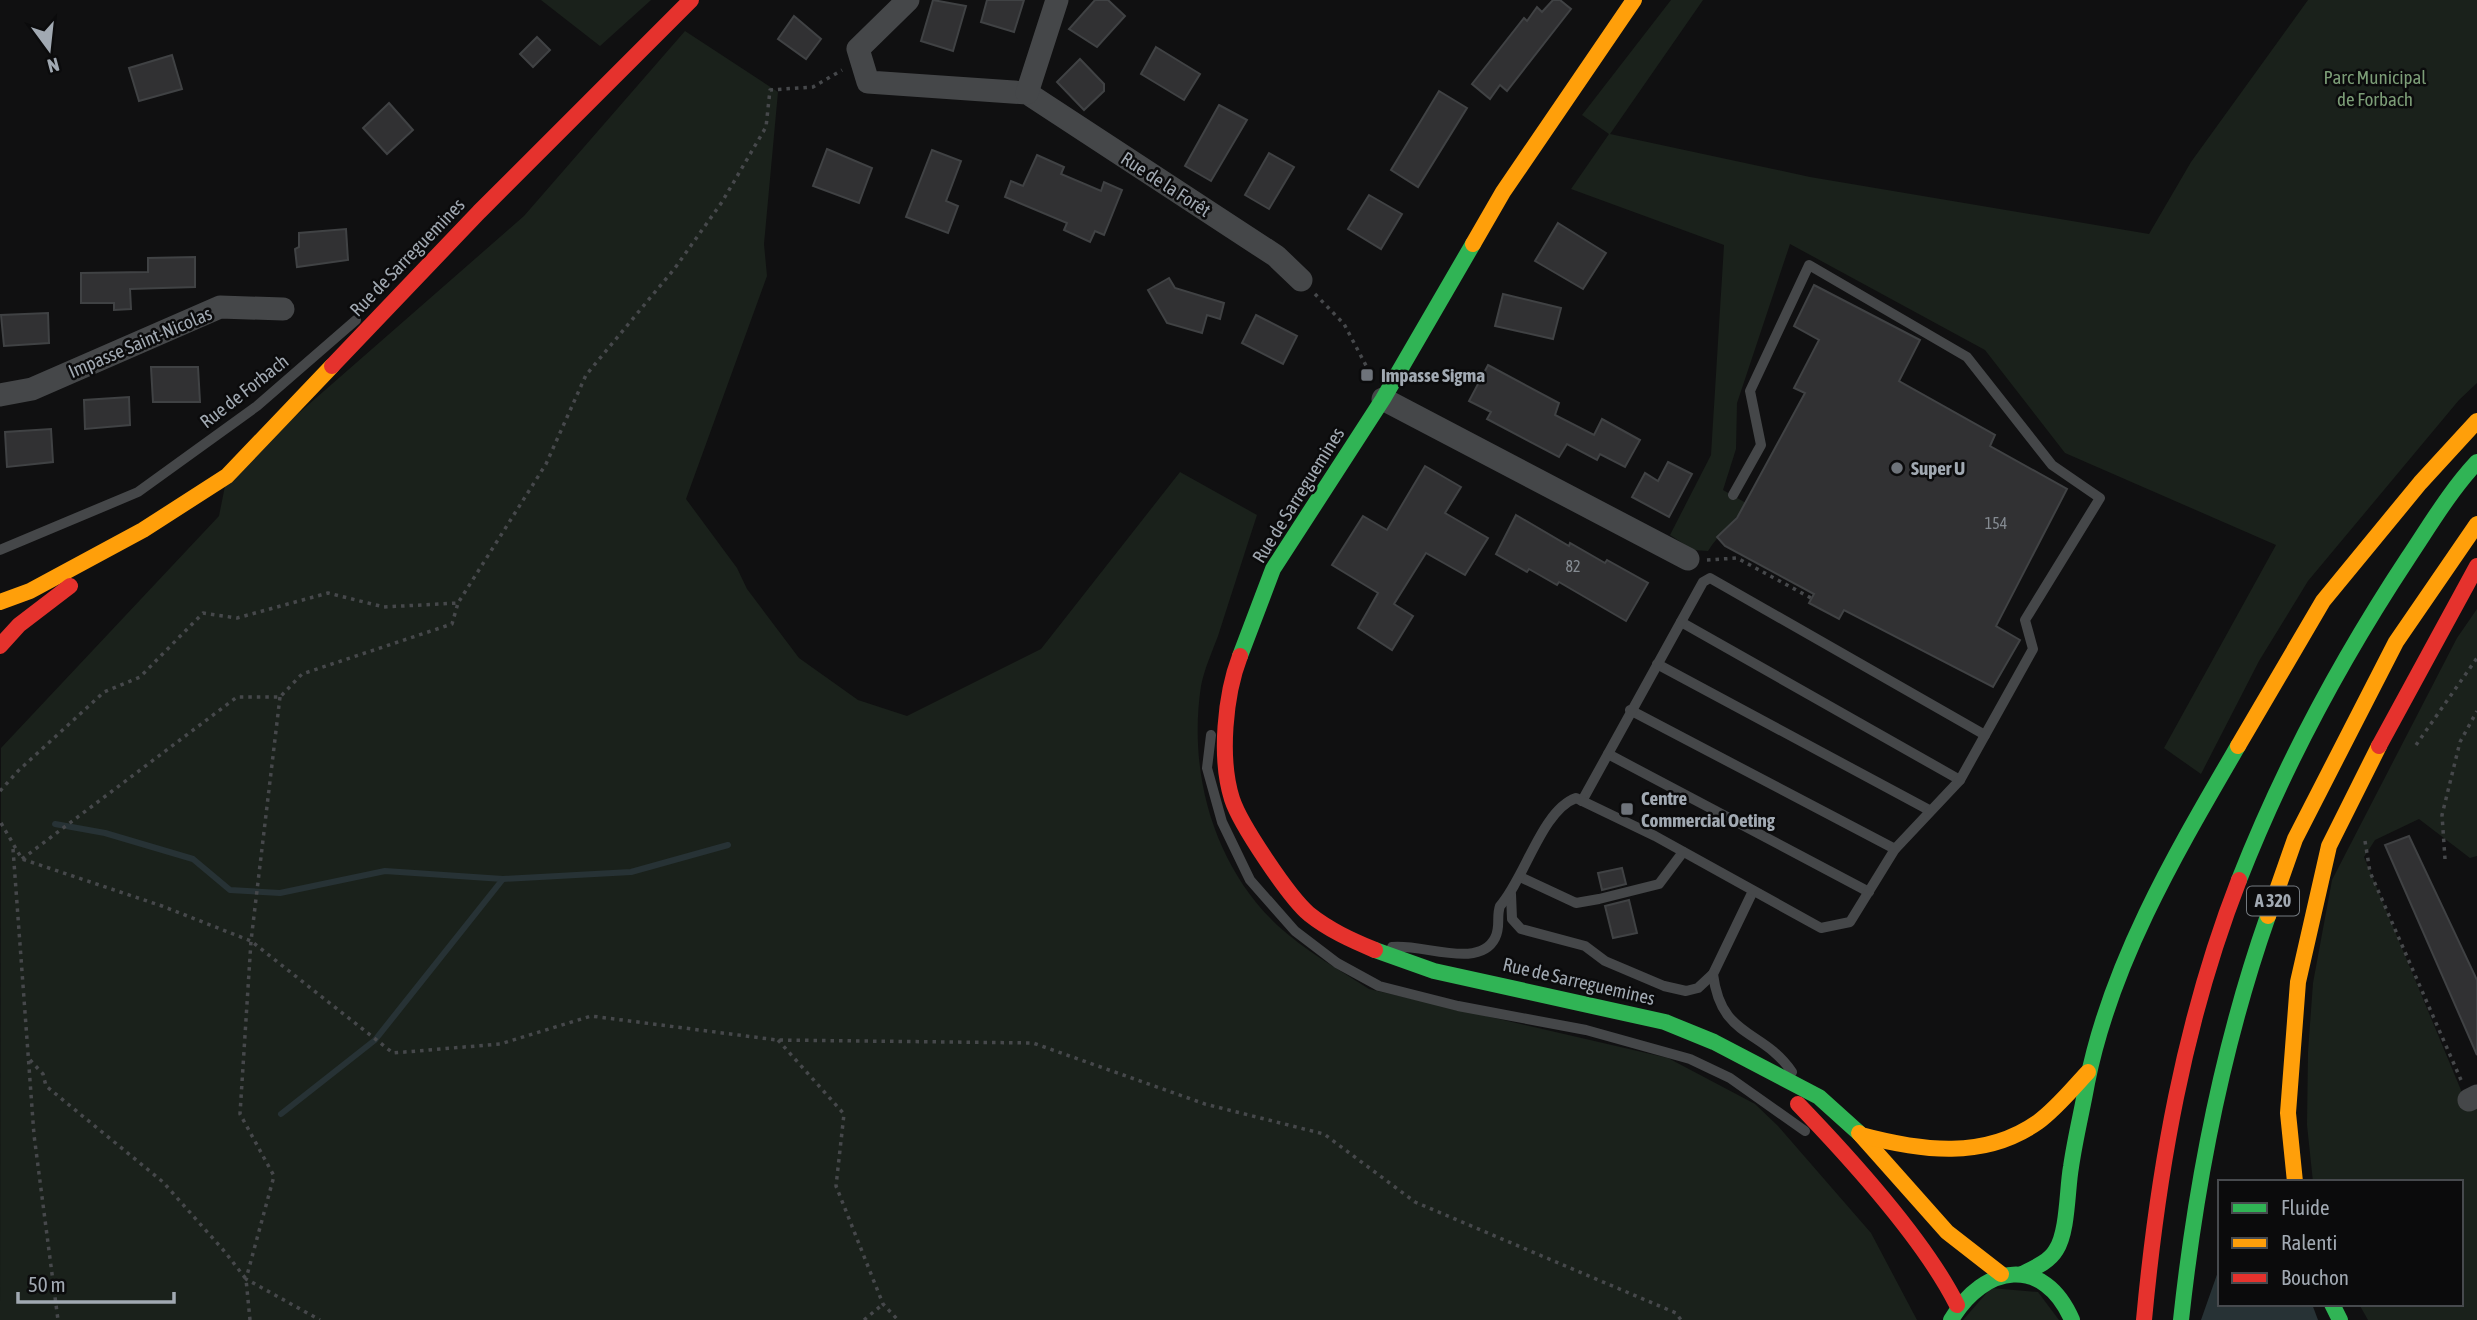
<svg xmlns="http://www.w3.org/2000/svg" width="2477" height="1320" font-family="'Asap Condensed',sans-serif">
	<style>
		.green { fill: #1a211b }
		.water { fill: #273235 }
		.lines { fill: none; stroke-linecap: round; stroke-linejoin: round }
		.stream { stroke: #273235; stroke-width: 6 }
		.building { fill: #313133; stroke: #404244; stroke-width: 2 }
		.path { stroke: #46484b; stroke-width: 3.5; stroke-dasharray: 3.5 5; stroke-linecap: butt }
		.lane { stroke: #454749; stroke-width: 10 }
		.street { stroke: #454749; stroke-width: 23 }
		.fast { stroke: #30b455; stroke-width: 16 }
		.slow { stroke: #ff9f0a; stroke-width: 16 }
		.jam { stroke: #e5322d; stroke-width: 16 }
		.poi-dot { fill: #6e737a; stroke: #0b0b0c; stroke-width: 2.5 }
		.labels { text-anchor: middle; stroke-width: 5; stroke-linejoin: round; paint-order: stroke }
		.number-label { font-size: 16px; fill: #858b92 }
		.shield { fill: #0b0b0c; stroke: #747a80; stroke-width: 2 }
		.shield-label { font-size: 18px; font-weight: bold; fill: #a1a9b2 }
		.park-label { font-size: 19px; fill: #7c9d77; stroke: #0b0b0c }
		.street-label { font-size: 19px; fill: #a1a9b2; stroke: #0b0b0c }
		.poi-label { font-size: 19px; font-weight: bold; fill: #a1a9b2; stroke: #0b0b0c; text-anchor: start }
	</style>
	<rect width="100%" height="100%" fill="#101011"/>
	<g class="green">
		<path d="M 541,0 L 651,0 L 600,46 Z"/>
		<path d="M 1671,0 L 1703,0 L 1610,134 L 1810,177 L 2149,234 L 2191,162 L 2308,0 L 2477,0 L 2477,383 L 2459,400 L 2308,581 L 2259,661 L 2201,774 L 2164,748 L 2276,545 L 2065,453 L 1985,350 L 1790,244 L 1737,403 L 1736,449 L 1723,490 L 1746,503 C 1735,523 1720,532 1708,551 L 1693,550 L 1670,535 L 1711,455 L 1724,245 L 1571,189 L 1609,134 L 1582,115 Z"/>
		<path d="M 685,31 L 778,92 L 764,244 L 767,276 L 686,499 L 737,568 L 747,589 L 799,658 L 858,700 L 907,716 L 1041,649 L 1180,472 L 1257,515 C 1244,555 1231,595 1218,636 C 1212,652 1204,670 1201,686 C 1188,772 1213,864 1277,925 C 1304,950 1338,969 1369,989 L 1668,1058 L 1755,1104 L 1778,1126 L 1871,1233 L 1917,1320 L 0,1320 L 1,748 L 219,516 L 227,476 L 524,216 Z"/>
		<path d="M 2477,609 L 2477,856 L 2470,858 L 2419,819 L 2375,840 L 2364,857 L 2468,1107 L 2477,1106 L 2477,1320 L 2368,1320 L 2359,1304 L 2461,1304 L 2461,1182 L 2313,1182 L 2307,1125 L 2308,1052 L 2313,983 L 2332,880 L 2457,638 Z"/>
		<path d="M 1991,1288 L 2038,1292 L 2059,1320 L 1963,1320 Z"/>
	</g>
	<path class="water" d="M 2220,1266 L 2220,1304 L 2312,1304 L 2318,1320 L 2201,1320 Z"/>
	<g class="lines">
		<g class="stream">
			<path d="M 55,824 L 105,833 L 193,859 L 230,890 L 280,893 L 385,871 L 503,879"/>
			<path d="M 281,1114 L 375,1040 L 503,879 L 631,872 L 728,845"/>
		</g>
	</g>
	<g class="building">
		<path d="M 933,0 L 966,6 L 953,51 L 921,41 Z"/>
		<path d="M 987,0 L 1024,0 L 1014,32 L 981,22 Z"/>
		<path d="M 1095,0 L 1108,0 L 1125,16 L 1097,47 L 1069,29 Z"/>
		<path d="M 1553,0 L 1560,0 L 1571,9 L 1507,91 L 1500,85 L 1490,99 L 1472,84 L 1524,18 L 1527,21 L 1537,7 L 1542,12 Z"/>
		<path d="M 794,16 L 821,39 L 806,59 L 778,39 Z"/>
		<path d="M 537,37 L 550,50 L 533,67 L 520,54 Z"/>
		<path d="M 1156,47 L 1200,74 L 1184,100 L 1141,74 Z"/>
		<path d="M 172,55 L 182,89 L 139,101 L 129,68 Z"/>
		<path d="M 1080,59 L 1104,84 L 1104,91 L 1084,110 L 1057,82 Z"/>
		<path d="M 1439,91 L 1467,108 L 1418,187 L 1391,170 Z"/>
		<path d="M 389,103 L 413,130 L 387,154 L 363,128 Z"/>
		<path d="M 1219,105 L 1247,120 L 1211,181 L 1185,166 Z"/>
		<path d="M 827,149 L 872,168 L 859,203 L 813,186 Z"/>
		<path d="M 932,150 L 961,161 L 946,201 L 958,206 L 948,233 L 906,217 Z"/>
		<path d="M 1269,153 L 1294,167 L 1269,209 L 1245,195 Z"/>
		<path d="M 1037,155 L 1064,167 L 1061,174 L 1101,191 L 1104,182 L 1122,190 L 1104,235 L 1095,231 L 1090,242 L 1064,230 L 1067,223 L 1005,197 L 1011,181 L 1023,186 Z"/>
		<path d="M 1369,195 L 1402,214 L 1381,249 L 1348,229 Z"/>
		<path d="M 1558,223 L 1606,253 L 1583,289 L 1535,261 Z"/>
		<path d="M 346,229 L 348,260 L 297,267 L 295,249 L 299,247 L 299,233 Z"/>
		<path d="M 195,257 L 195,287 L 130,289 L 131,309 L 114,310 L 114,303 L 81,303 L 81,273 L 148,272 L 148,258 Z"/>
		<path d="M 1169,278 L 1175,288 L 1224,303 L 1220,319 L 1207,315 L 1202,333 L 1167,323 L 1148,290 Z"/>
		<path d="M 1814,285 L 1920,340 L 1899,381 L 1995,435 L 1990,446 L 2067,489 L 1996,626 L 2020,640 L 1993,687 L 1844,610 L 1839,619 L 1809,603 L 1814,594 L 1725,546 L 1717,537 L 1737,518 L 1805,393 L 1794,388 L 1819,340 L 1794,326 Z"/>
		<path d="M 1503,294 L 1561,308 L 1553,339 L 1495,326 Z"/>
		<path d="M 48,313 L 49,343 L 4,346 L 1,315 Z"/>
		<path d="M 1256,315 L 1297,336 L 1283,364 L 1242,343 Z"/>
		<path d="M 1488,365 L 1559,403 L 1555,415 L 1594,435 L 1602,419 L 1640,440 L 1625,467 L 1600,454 L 1597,460 L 1567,444 L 1559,457 L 1487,419 L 1491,412 L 1469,401 Z"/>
		<path d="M 151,367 L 198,367 L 200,402 L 153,402 Z"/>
		<path d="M 129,397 L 130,425 L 85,429 L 84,400 Z"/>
		<path d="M 51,429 L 53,462 L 7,467 L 5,432 Z"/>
		<path d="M 1668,462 L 1692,474 L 1669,517 L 1632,497 L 1645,473 L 1658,481 Z"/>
		<path d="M 1425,466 L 1461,487 L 1445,513 L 1488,538 L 1465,575 L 1426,553 L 1394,604 L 1413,616 L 1392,650 L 1358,628 L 1378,593 L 1332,565 L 1363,516 L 1387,530 Z"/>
		<path d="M 1516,515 L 1569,546 L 1570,543 L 1605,563 L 1607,560 L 1648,583 L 1626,621 L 1559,582 L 1557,585 L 1529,569 L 1527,572 L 1496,554 Z"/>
		<path d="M 2409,836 L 2477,980 L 2477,1055 L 2385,845 Z"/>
		<path d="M 1622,868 L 1626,884 L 1602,890 L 1598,873 Z"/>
		<path d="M 1629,900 L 1637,933 L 1613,938 L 1605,906 Z"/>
	</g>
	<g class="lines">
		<g class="path">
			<path d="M 1315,294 L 1344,324 L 1370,373"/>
			<path d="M 1707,560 L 1737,558 L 1811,598"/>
			<path d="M 280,697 L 251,941 L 240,1114 L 274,1176 L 246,1279 L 320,1320"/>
			<path d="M 2416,745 L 2477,658"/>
			<path d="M 0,791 L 18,771 L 104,692 L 140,677 L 203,613 L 237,618 L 328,593 L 384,607 L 458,603 L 546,464 L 586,375 L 675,268 L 722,202 L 766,127 L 770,90 L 813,87 L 842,70"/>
			<path d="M 1,823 L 22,859 L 162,906 L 251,941 L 393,1053 L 500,1044 L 591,1016 L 777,1040 L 1033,1043 L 1205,1104 L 1324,1134 L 1415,1202 L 1676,1313 L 1681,1320"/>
			<path d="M 2365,841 L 2370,872 L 2461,1080"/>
			<path d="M 13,849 L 34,1135 L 58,1320"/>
			<path d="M 22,859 L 237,697 L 280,697 L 302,674 L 452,624 L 458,603"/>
			<path d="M 2445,859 L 2442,815 L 2460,742 L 2477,711"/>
			<path d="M 778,1040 L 844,1114 L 836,1186 L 883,1304 L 898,1320"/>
			<path d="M 30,1060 L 43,1074 L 46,1086 L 163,1182 L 225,1252 L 246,1279 L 250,1320"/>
			<path d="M 864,1320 L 883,1304"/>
		</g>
		<g class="lane">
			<path d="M 0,550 L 138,492 L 257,406 L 356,320"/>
			<path d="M 1681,622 L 1960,780"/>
			<path d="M 1657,664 L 1929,810"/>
			<path d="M 1630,710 L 1895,849"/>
			<path d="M 1211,735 L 1207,768 L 1222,822 L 1250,880 L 1295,931 L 1337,963 L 1379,986 L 1458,1006 L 1586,1030 L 1690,1059 L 1730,1078 L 1805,1131"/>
			<path d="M 1608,754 L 1869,892"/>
			<path d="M 1582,801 L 1703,582 L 1710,578 L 1985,735"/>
			<path d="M 1520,877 L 1576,903 L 1599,899 L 1659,884 L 1683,852"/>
			<path d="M 1753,891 L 1713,974 C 1721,1039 1762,1028 1792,1072"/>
			<path d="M 1511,894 L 1512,919 L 1521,929 L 1585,946 L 1605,961 L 1664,986 L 1686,991 L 1698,988 L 1713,974"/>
			<path d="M 1392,947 C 1422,943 1479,970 1495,938 C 1501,927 1496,917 1500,906 C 1525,878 1542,810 1576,798 L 1655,836 L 1821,928 L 1850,922 L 1895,849 L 1960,780 L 2033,649 L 2025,620 L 2100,498 L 2052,465 L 1967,357 L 1809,265 L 1750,391 L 1761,445 L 1733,495"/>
		</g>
		<g class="street">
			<path d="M 908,0 L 858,49 L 868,82 L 1027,93 L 1276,256 L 1301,280"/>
			<path d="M 1027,93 L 1057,0"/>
			<path d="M 0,395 L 32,389 L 220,307 L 283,309"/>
			<path d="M 1383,399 L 1688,559"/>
			<path d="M 2469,1100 L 2477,1096"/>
		</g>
		<g class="fast">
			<path d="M 1240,656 L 1273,569 L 1383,399 L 1473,244"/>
			<path d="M 2239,880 C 2283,768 2342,658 2408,558 C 2430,525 2450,491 2477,462"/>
			<path d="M 1375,950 L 1434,971 L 1665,1022 L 1714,1042 L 1819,1097 L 1859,1133"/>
			<path d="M 2022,1274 C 2034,1268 2049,1262 2056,1250 C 2068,1232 2067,1189 2071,1167 C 2075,1139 2082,1111 2087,1083 C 2111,962 2177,851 2238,746"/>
			<path d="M 2332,1304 L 2340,1320"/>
			<path d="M 1951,1320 C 1984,1264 2044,1255 2072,1320"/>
			<path d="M 2181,1320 C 2196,1182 2222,1047 2268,916"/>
		</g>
		<g class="slow">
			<path d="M 1473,244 L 1503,192 L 1634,0"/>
			<path d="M 0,602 L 30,591 L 143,530 L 227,476 L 332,366"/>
			<path d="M 2238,746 L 2323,601 L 2420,483 L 2477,421"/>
			<path d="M 2268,916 L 2295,839 L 2396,642 L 2477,524"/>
			<path d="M 1859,1133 L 1947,1232 L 2001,1274"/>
			<path d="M 1861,1135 C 1921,1151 1984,1160 2038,1122 C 2057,1108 2072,1089 2088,1072"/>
			<path d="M 2295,1182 L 2288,1113 L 2298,982 L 2329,846 L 2379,746"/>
		</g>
		<g class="jam">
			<path d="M 332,366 L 479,212 L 691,0"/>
			<path d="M 0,646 L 19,625 L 70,586"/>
			<path d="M 1240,656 C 1225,695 1219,758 1232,799 C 1240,824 1289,897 1309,914 C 1329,930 1351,940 1375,950"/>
			<path d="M 2379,746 L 2477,566"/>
			<path d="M 1798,1104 C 1850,1158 1924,1239 1957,1305"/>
			<path d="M 2144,1320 C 2158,1170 2184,1021 2239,880"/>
		</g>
	</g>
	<g class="poi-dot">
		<rect x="1360" y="368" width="14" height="14" rx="3.5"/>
		<circle cx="1897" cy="468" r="7"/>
		<rect x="1620" y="802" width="14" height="14" rx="3.5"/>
	</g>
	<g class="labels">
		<g class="number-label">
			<text x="1996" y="529">154</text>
			<text x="1573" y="572">82</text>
		</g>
		<rect class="shield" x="2247" y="886.5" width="52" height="29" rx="5"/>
		<g class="shield-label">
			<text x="2273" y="907">A 320</text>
		</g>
		<g class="park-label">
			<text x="2375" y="84">Parc Municipal<tspan x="2375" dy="22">de Forbach</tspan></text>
		</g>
		<g class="street-label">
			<text transform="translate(1166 184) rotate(33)" y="7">Rue de la Forêt</text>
			<text transform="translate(407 257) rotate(-46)" y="7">Rue de Sarreguemines</text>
			<text transform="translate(140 342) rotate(-23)" y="7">Impasse Saint-Nicolas</text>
			<text transform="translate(244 391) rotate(-38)" y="7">Rue de Forbach</text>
			<text transform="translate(1298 495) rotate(-58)" y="7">Rue de Sarreguemines</text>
			<text transform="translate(1579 981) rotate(13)" y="7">Rue de Sarreguemines</text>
		</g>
		<g class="poi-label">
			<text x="1381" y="382">Impasse Sigma</text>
			<text x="1911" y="475">Super U</text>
			<text x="1641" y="805">Centre<tspan x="1641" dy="22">Commercial Oeting</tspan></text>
		</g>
	</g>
	<rect x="2218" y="1180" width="245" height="126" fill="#0b0b0c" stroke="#474a4e" stroke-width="2"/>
	<rect x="2232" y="1203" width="35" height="10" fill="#30b455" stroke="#474a4e" stroke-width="2"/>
	<text x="2281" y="1215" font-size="21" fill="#a1a9b2">Fluide</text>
	<rect x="2232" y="1238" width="35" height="10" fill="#ff9f0a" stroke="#474a4e" stroke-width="2"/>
	<text x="2281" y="1250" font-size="21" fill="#a1a9b2">Ralenti</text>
	<rect x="2232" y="1273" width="35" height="10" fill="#e5322d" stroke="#474a4e" stroke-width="2"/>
	<text x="2281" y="1285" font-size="21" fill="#a1a9b2">Bouchon</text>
	<g transform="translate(49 49) rotate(165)" stroke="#0b0b0c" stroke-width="5" paint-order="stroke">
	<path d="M0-5L12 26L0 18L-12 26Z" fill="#a1a9b2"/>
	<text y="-10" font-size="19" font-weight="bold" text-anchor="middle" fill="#a1a9b2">N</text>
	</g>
	<path d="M18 1292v10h156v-10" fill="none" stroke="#a1a9b2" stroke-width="3.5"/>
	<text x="28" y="1292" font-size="21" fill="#a1a9b2" stroke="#0b0b0c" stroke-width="5" paint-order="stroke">50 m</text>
</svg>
